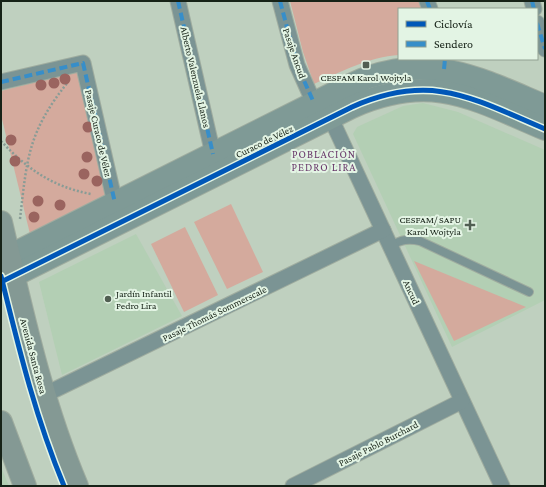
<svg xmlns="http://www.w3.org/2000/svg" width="546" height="487" font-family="'Crimson Pro',serif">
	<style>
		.built { fill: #b3cfb4 }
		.green { fill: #d4aa9d }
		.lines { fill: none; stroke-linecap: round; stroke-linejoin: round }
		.lane-casing { stroke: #9fac9f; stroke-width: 10 }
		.street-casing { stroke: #9fac9f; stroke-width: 17 }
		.secondary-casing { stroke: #9fac9f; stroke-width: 24 }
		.primary-casing { stroke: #9fac9f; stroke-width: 24 }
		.path { stroke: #899c96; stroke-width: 2.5; stroke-dasharray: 2 2; stroke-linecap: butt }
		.lane { stroke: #7b9494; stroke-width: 8 }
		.street { stroke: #7b9494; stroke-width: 15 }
		.secondary { stroke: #7f9a96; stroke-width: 22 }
		.primary { stroke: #849994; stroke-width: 22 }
		.quiet { stroke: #378ec9; stroke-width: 4; stroke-dasharray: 8 4; stroke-linecap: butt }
		.cycleway-casing { stroke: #e3f4e4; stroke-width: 8 }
		.cycleway { stroke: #0057b8; stroke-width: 5 }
		.tree { fill: #9a645f }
		.poi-dot { fill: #515f52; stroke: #e3f4e4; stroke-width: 1.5 }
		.labels { text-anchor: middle; stroke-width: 4; stroke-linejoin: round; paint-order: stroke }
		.street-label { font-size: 10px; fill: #162217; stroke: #e3f4e4 }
		.poi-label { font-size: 10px; fill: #162217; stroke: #e3f4e4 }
		.neighbourhood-label { font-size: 11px; letter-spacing: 1px; fill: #69386a; stroke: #e3f4e4 }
	</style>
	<rect width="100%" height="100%" fill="#bfd0bf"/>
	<g class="built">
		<path d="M 423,103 L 458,112 L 545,150 L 545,300 L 452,347 L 353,134 L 357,127 L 403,106 Z"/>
		<path d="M 136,234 L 182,316 L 62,375 L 39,282 Z"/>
		<path d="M 1,467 L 9,486 L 1,486 Z"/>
	</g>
	<g class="green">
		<path d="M 290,1 L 423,1 L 426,9 L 399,9 L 399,55 C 369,57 342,71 314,84 L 303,52 Z"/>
		<path d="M 79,71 L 106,196 L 30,234 L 1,115 L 1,91 Z"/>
		<path d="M 231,204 L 263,272 L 227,289 L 194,222 Z"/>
		<path d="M 185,227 L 218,295 L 184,312 L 151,244 Z"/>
		<path d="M 414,261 L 526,307 L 454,341 Z"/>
	</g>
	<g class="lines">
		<defs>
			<path id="lane" d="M 390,246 C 401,240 408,238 420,241 L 529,292"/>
			<g id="street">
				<path d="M 178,1 L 213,154"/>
				<path d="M 280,1 L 297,65 L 314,103"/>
				<path d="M 427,1 L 430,9"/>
				<path d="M 532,1 L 534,9"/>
				<path d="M 537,23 L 545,49"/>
				<path d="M 1,82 L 83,63 L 115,203"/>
				<path d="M 327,110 L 502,486"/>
				<path d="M 44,395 L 383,230"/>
				<path d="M 293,486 L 462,401"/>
			</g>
			<g id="secondary">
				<path d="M 1,260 L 322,99 C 338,91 353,83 369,77 C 436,54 485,81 545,106"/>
				<path d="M 1,282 L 352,107 C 431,72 472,98 545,129"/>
			</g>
			<g id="primary">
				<path d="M 1,222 C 22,311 41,401 77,486"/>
				<path d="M 1,422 L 25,486"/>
			</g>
		</defs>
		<use href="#lane" class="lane-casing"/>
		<use href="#street" class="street-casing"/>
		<use href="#secondary" class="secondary-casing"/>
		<use href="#primary" class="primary-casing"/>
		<g class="path">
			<path d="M 1,141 C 27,169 53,187 91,194"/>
			<path d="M 20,219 C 27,158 28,132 68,82"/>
		</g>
		<use href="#lane" class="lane"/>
		<use href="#street" class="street"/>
		<use href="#secondary" class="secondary"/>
		<use href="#primary" class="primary"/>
		<g class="quiet">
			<path d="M 178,1 L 213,154"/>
			<path d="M 280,1 L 297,65 L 314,103"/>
			<path d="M 427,1 L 430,9"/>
			<path d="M 532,1 L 534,9"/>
			<path d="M 537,23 L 545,49"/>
			<path d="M 444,69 L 445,59"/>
			<path d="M 1,82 L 83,63 L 115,203"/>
		</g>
		<defs>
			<g id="cycleway">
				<path d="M 1,276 C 19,349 35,416 64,486"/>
				<path d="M 1,282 L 352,107 C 431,72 472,98 545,129"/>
			</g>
		</defs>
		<use href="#cycleway" class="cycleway-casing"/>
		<use href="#cycleway" class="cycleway"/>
	</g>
	<g class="tree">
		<circle cx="65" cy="79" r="5.5"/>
		<circle cx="54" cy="83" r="5.5"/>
		<circle cx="41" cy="85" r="5.5"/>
		<circle cx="88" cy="127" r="5.5"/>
		<circle cx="11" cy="140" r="5.5"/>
		<circle cx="87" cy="157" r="5.5"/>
		<circle cx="15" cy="161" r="5.5"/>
		<circle cx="84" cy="174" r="5.5"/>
		<circle cx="97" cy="181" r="5.5"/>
		<circle cx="38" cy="201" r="5.5"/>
		<circle cx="60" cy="205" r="5.5"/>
		<circle cx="34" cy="217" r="5.5"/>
	</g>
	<g class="poi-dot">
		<rect x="362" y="61" width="8" height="8" rx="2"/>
		<path d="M468 219h4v4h4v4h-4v4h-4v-4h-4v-4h4z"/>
		<circle cx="108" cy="299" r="4"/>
	</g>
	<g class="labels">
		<g class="street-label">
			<text transform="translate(295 53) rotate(71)" y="4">Pasaje Ancud</text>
			<text transform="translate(196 77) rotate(77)" y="4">Alberto Valenzuela Llanos</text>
			<text transform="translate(99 133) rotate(77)" y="4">Pasaje Curaco de Vélez</text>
			<text transform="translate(264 141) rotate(-26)" y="4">Curaco de Vélez</text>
			<text transform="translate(412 292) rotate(65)" y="4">Ancud</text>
			<text transform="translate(214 313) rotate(-26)" y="4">Pasaje Thomás Sommerscale</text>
			<text transform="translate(34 356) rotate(75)" y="4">Avenida Santa Rosa</text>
			<text transform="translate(378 443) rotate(-27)" y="4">Pasaje Pablo Burchard</text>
		</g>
		<g class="poi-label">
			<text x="366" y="81">CESFAM Karol Wojtyla</text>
			<text x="461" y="223" text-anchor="end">CESFAM/ SAPU<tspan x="461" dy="12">Karol Wojtyla</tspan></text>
			<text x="116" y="297" text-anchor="start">Jardín Infantil<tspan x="116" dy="12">Pedro Lira</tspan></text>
		</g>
		<g class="neighbourhood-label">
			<text x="324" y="158">POBLACIÓN<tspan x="324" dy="13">PEDRO LIRA</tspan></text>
		</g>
	</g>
	<rect width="546" height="487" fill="none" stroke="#162217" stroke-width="4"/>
	<rect x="398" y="8" width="140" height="52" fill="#e3f4e4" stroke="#91a092"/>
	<rect x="406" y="21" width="20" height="6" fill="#0057b8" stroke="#91a092"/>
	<text x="434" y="28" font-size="12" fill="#162217">Ciclovía</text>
	<rect x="406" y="41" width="20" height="6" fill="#378ec9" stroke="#91a092"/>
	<text x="434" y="48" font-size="12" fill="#162217">Sendero</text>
</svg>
